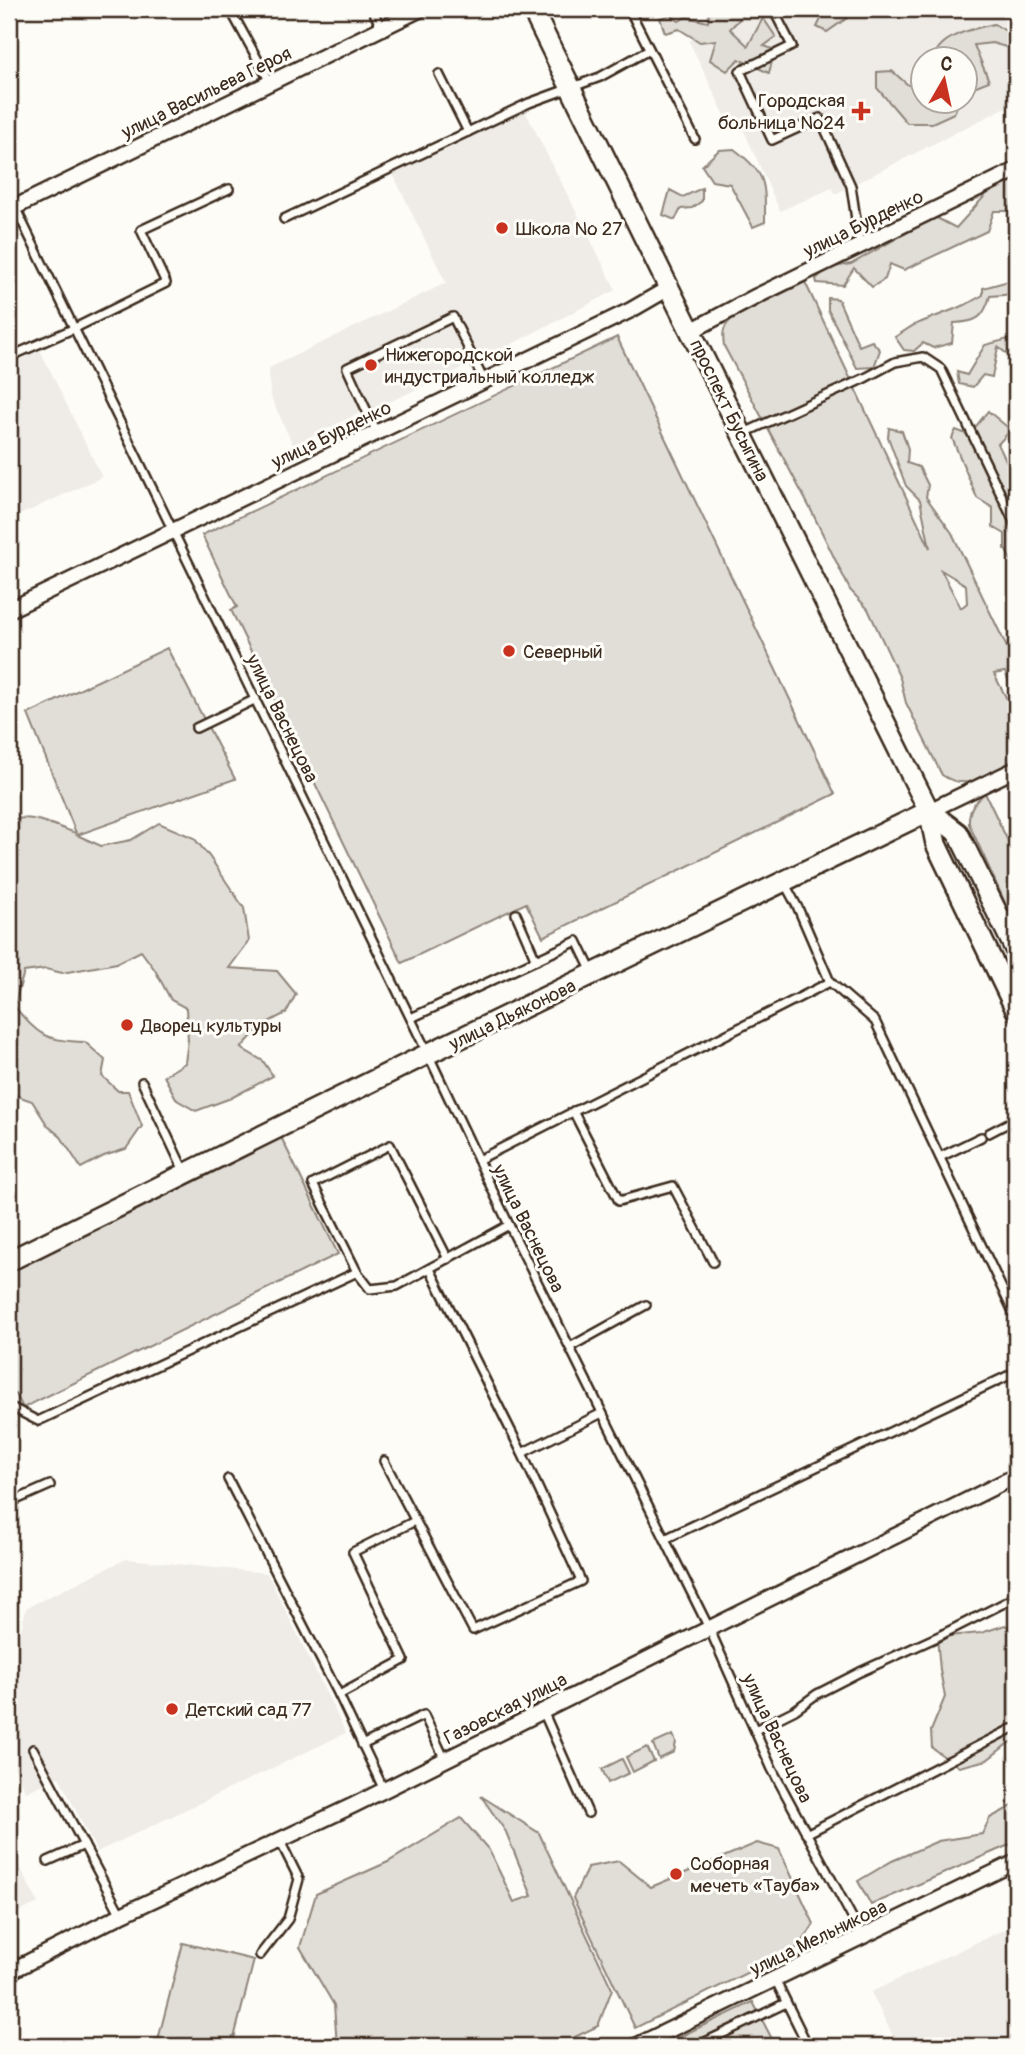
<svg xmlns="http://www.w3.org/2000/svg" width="1025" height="2055" font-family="Pangolin,sans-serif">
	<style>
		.built { fill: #efece7; fill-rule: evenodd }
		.green { fill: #e1ded7; stroke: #8e847a; stroke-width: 2; fill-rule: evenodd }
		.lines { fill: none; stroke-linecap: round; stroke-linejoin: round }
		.lane-casing { stroke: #3b2a1e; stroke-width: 12 }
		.street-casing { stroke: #3b2a1e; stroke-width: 19 }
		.secondary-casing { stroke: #3b2a1e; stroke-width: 24 }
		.lane { stroke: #fdfcf7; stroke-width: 7 }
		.street { stroke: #fdfcf7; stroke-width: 14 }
		.secondary { stroke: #fdfcf7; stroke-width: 19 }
		.poi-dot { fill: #c8321e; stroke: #fdfcf7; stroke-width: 2.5 }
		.labels { text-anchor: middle; stroke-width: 6; stroke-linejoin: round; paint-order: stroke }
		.street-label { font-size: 19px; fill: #3b2a1e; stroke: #fdfcf7 }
		.poi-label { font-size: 19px; fill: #3b2a1e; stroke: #fdfcf7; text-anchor: start }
	</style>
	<rect width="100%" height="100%" fill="#fdfcf7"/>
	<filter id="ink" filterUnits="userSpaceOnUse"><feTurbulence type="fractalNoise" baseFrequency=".0143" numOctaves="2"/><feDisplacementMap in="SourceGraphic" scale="14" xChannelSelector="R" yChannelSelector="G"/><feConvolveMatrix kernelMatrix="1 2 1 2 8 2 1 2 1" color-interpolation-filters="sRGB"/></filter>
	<g filter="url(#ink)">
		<g class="built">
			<path d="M 753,9 L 1016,9 L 1016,102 L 835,194 L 832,188 L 780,211 L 739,120 L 729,124 L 689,41 ZM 923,60 L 965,60 L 965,102 L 923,102 Z"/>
			<path d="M 525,111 L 616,290 L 483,359 L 481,356 L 466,363 L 467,366 L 372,410 L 370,408 L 293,445 L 270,395 L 269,368 L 446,283 L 393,174 Z"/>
			<path d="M 40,350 L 102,477 L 9,520 L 9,365 Z"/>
			<path d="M 126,1559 L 267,1573 L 346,1733 L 97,1852 L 59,1777 L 26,1792 L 9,1757 L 9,1686 L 26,1608 Z"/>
			<path d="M 9,1845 L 38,1903 L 9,1917 Z"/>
			<path d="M 1016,1924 L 1016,2046 L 898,2046 L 871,1992 Z"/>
		</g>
		<g class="green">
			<path d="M 709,9 L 749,9 L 730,29 L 748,46 L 763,18 L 776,37 L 764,46 L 775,50 L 769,73 L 739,59 L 727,71 L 710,60 L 716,40 L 700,42 L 679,29 L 665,33 L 660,18 L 670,15 L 679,21 L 686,17 L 708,22 Z"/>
			<path d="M 826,9 L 850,9 L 847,18 L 827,32 L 817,27 Z"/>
			<path d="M 994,24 L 1016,37 L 1016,50 L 992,43 L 974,45 L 989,81 L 966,90 L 965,60 L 933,59 C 940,35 972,29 994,24 Z"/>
			<path d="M 892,71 L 908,85 L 923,83 L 923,102 L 959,102 L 954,113 L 932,123 L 907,123 L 877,88 L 877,72 Z"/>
			<path d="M 734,149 C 767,174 765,182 765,222 L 753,227 L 730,184 L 712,181 L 702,166 L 719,150 Z"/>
			<path d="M 1016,173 L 1016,199 L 1012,201 L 1010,211 L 994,211 L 987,231 L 904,270 L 890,264 L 885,279 L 872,287 L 854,268 L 843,285 L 817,283 L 816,279 L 828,268 L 851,264 L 935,217 L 956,228 L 999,180 Z"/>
			<path d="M 702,188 L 702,201 L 692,208 L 681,209 L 675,220 L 663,215 L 670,190 L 683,197 Z"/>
			<path d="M 1016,279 L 1016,294 L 990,296 C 984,318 977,322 954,323 L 952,343 L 933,348 L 923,343 L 914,351 L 904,350 L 895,337 L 914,325 L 965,305 L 983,295 L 983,288 Z"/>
			<path d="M 805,282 L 930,548 L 920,500 L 906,486 L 888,437 L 889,428 L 902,431 L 908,449 L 907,463 L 919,467 L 928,485 L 926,497 L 952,533 L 1016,666 L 1016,700 L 1005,672 L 994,674 L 1013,711 L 1016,705 L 1016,762 C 991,774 968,793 942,775 L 906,703 L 900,678 L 868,609 L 850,590 L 811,510 L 724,346 C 722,332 723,326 734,317 ZM 941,570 L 966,585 L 967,603 L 961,608 Z"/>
			<path d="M 828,298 L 838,299 L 859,346 L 872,341 L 880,350 L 874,367 L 857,368 L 828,310 Z"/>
			<path d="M 617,337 L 835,794 L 543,937 L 526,903 L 402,963 L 231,610 L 237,607 L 202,535 Z"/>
			<path d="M 1016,337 L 1015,360 L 998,347 L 992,377 L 983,375 L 973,387 L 959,384 L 957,372 L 967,375 L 985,345 Z"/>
			<path d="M 988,411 L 1011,430 L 998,444 L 1016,481 L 1016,569 L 1005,549 L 1005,534 L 993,527 L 993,508 L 977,498 L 952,438 L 956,430 L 969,435 Z"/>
			<path d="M 167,648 L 235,779 L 77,835 L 101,846 L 131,840 L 159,823 L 194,838 L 209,856 L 244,908 L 249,941 L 229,968 L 277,971 L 296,994 L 286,1013 L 261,1026 L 241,1048 L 263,1061 L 273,1076 L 231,1098 L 196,1111 L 177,1100 L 164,1076 L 185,1063 L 188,1040 L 186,1008 L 171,1000 L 155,970 L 141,951 L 117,963 L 62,973 L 46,969 L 24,972 L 14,1006 C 39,1036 46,1041 85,1042 L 105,1060 L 102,1076 L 118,1091 L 128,1091 L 142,1126 L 126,1149 L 104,1156 L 81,1168 L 61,1137 L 48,1126 L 32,1101 L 9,1093 L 9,821 C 29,812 57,827 76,833 L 28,714 Z"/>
			<path d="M 985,793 L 1016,858 L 1016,927 L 969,824 C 968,810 974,802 985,793 Z"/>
			<path d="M 281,1137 L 338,1254 L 23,1408 L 16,1394 L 9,1397 L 9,1271 Z"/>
			<path d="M 1005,1625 L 1016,1631 L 1016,1745 L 1010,1742 L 987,1760 L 959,1767 L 932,1748 L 931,1731 L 945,1697 L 940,1670 L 937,1637 L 981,1633 Z"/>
			<path d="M 673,1735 L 676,1742 L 674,1752 L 659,1759 L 653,1744 Z"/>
			<path d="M 647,1747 L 654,1761 L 633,1772 L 626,1757 Z"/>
			<path d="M 622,1759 L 629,1773 L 608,1783 L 602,1769 Z"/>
			<path d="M 481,1796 L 539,1833 L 612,1989 L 598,2026 L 556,2046 L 337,2046 L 334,2005 L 300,1947 L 316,1894 L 388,1862 L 461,1818 L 489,1850 L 514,1902 L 532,1896 L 506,1832 Z"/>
			<path d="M 1016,1804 L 1016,1842 L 871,1905 L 858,1881 L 892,1861 L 938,1841 L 982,1834 L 990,1818 Z"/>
			<path d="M 757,1843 L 779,1849 L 814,1924 L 799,1947 L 635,2028 L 573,1898 L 588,1867 L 619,1861 L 651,1887 Z"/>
			<path d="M 183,1943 L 254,1960 L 232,2046 L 185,2046 L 158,2040 Z"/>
			<path d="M 753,2002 L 773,2041 L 762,2046 L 660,2046 Z"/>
		</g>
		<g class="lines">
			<defs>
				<g id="lane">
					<path d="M 230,9 L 270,82"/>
					<path d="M 372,9 L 381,27"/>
					<path d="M 629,9 L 695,139"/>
					<path d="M 773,9 L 792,46 L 740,71 L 772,140 L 820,118 L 851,186 L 860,246"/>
					<path d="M 439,74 L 468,132"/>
					<path d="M 15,207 L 428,1054 L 509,1225 L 709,1628 L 772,1769 L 862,1936"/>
					<path d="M 284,219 L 529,103 L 600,77 L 649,50"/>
					<path d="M 9,357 L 75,328 L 166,283 L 141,230 L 229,189"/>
					<path d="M 377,433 L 347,368 L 453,317 L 484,381"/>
					<path d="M 742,434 L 865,378 L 895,362 L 923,357 L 941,369 L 1016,526"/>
					<path d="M 196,728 L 256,699"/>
					<path d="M 785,884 L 798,908 L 830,982 L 875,1021 L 1016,1318"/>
					<path d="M 516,914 L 536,960"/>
					<path d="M 411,1018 L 577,941 L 593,974"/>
					<path d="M 142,1082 L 185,1173"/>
					<path d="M 573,1111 L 619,1201 L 673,1186 L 713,1262"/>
					<path d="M 989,1133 L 1016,1119"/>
					<path d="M 940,1157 L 981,1137"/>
					<path d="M 478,1160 L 830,982"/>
					<path d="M 357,1272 L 313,1184 L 390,1145 L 448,1259"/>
					<path d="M 570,1347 L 646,1305"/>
					<path d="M 9,1406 L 38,1421 L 357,1272 L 370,1289 L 397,1286 L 509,1225"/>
					<path d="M 522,1453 L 602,1413"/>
					<path d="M 384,1461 L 473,1630 L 581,1581 L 522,1453 L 430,1269"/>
					<path d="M 228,1479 L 339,1695"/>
					<path d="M 9,1503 L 50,1485"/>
					<path d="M 665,1539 L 1016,1372"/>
					<path d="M 543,1711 L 588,1813"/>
					<path d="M 755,1730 L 795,1710 L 817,1694 L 860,1672 L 937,1637 L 1016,1597"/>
					<path d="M 362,1745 L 424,1715 L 445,1760"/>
					<path d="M 33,1749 L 121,1915"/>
					<path d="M 384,1790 L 339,1695 L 404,1660 L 353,1552 L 415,1521"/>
					<path d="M 806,1834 L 1011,1729"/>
					<path d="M 48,1861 L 84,1845"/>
					<path d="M 260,1955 L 288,1919 L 299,1879 L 280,1841"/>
					<path d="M 775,1979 L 808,2046"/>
					<path d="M 697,2046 L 786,2003"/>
				</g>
				<g id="street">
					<path d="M 9,210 L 421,9"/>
					<path d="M 691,331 L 757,296 L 1016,170"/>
					<path d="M 9,610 L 631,310 L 669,288"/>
					<path d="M 929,811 L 1016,769"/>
					<path d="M 9,1972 L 121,1915 L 354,1805 L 1016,1476"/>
					<path d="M 636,2046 L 1016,1862"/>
				</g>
				<g id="secondary">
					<path d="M 532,9 L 669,288 L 929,811 L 936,844 L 1016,1010"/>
					<path d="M 929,811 L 958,833 L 1016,951"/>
					<path d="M 9,1261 L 411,1062 L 929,811"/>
				</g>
			</defs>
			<use href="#lane" class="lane-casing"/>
			<use href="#street" class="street-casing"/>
			<use href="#secondary" class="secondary-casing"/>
			<use href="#lane" class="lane"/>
			<use href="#street" class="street"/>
			<use href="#secondary" class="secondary"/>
		</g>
	</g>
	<g class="poi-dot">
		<path d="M857.5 100.5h7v7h7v7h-7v7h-7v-7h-7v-7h7z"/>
		<circle cx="502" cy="228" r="7"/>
		<circle cx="371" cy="365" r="7"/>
		<circle cx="509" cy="651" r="7"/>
		<circle cx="127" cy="1025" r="7"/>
		<circle cx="172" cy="1709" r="7"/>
		<circle cx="676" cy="1874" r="7"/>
	</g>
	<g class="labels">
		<g class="street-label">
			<text transform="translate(206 92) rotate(-26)" y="7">улица Васильева Героя</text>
			<text transform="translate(863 223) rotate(-26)" y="7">улица Бурденко</text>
			<text transform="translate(730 410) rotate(64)" y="7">проспект Бусыгина</text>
			<text transform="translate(331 434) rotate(-26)" y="7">улица Бурденко</text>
			<text transform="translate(283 718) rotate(64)" y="7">улица Васнецова</text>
			<text transform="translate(512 1014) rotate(-26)" y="7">улица Дьяконова</text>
			<text transform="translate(529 1228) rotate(64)" y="7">улица Васнецова</text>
			<text transform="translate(505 1708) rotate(-27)" y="7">Газовская улица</text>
			<text transform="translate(778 1738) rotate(65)" y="7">улица Васнецова</text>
			<text transform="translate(818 1937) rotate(-26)" y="7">улица Мельникова</text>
		</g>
		<g class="poi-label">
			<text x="845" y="107" text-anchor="end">Городская<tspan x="845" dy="22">больница №24</tspan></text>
			<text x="516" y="235">Школа № 27</text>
			<text x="385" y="361">Нижегородской<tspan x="385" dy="22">индустриальный колледж</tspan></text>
			<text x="523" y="658">Северный</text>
			<text x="141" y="1032">Дворец культуры</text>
			<text x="186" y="1716">Детский сад 77</text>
			<text x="690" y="1870">Соборная<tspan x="690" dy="22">мечеть «Тауба»</tspan></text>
		</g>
	</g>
	<rect width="1025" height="2055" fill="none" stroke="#fdfcf7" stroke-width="35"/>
	<rect x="18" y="18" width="990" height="2020" fill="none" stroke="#3b2a1e" stroke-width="2.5" filter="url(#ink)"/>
	<g transform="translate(944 80) rotate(9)"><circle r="33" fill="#fdfcf7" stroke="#afa8a0" stroke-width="2"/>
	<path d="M0-5L12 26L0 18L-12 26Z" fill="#c8321e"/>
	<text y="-10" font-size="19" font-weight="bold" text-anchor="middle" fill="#3b2a1e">С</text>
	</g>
</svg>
